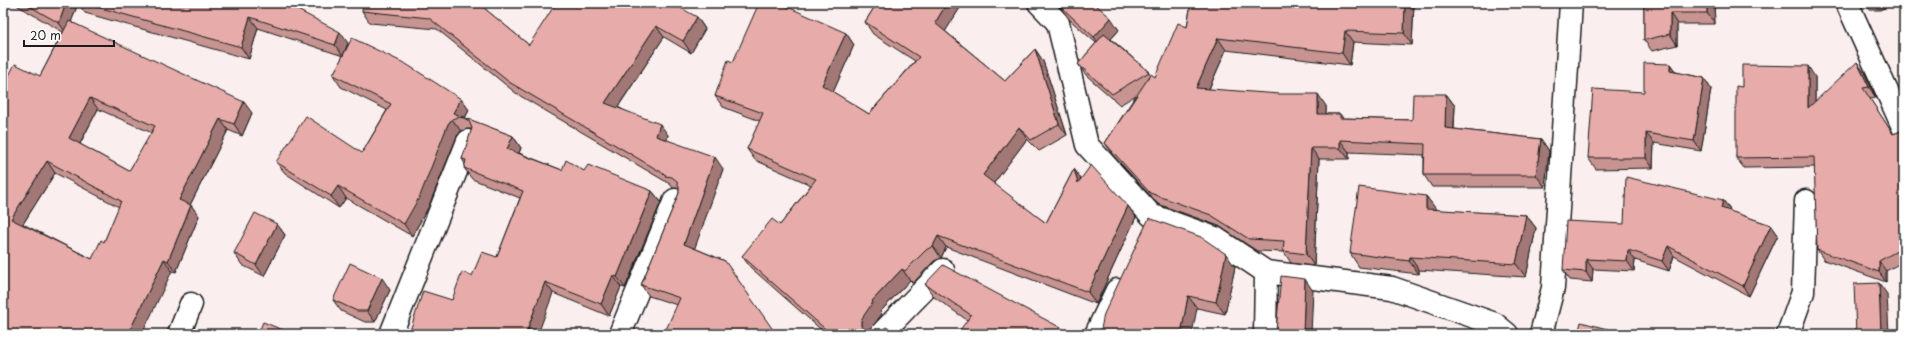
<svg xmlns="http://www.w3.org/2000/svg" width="1907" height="337" font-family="'Playpen Sans',sans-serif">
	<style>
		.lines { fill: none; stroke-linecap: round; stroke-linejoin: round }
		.street-casing { stroke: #1c1c1c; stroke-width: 25 }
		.street { stroke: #fff; stroke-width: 22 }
		.wall { fill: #c79491; stroke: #1c1c1c; fill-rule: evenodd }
		.shaded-wall { fill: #a27876; stroke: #1c1c1c }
		.building { fill: #e7aca9; stroke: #1c1c1c; fill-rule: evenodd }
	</style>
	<rect width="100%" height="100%" fill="#faeeee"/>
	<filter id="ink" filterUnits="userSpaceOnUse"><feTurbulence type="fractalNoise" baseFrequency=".025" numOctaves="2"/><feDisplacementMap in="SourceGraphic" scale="8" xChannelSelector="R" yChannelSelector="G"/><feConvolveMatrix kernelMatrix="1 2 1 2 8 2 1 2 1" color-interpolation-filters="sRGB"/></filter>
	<g filter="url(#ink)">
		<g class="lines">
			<defs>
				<g id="street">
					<path d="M 1039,3 L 1058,23 L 1087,145 L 1151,215 L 1215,238 L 1266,272 L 1392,288 L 1495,324 L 1507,334"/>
					<path d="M 1847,3 L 1904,129"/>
					<path d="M 179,334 L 191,304"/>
					<path d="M 391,334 L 468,141"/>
					<path d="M 620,334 L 675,200"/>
					<path d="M 881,334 L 943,270"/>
					<path d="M 1096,334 L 1117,290"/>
					<path d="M 1265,334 L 1266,272"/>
					<path d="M 1541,334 L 1553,288 L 1571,3"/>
					<path d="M 1788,334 L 1803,292 L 1806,201"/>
				</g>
			</defs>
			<use href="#street" class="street-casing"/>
			<use href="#street" class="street"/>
		</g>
		<g class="wall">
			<path d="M 15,3 L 280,3 L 348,43 L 344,55 L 461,99 L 469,110 L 465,118 L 513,136 L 521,148 L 519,153 L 562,170 L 584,171 L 652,191 L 661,202 L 625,288 L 621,287 L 609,316 L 553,293 L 452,300 L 472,276 L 497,257 L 520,198 L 472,179 L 464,168 L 465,164 L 462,159 L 472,129 L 467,129 L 461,131 L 457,136 L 428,208 L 412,236 L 346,198 L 339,208 L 285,173 L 276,162 L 362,153 L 387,110 L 341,87 L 333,75 L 343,56 L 258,28 L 249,59 L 85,13 L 78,3 L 71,22 L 252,113 L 242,136 L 228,130 L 190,205 L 199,216 L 176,272 L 172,271 L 3,334 L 40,76 L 63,32 L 18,6 ZM 98,109 L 152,133 L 129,171 L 80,144 ZM 55,173 L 119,207 L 104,242 L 92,259 L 23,224 Z"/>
			<path d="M 479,3 L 479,4 L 529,45 L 697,17 L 705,29 L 691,53 L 664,37 L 618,107 L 668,135 L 667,140 L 723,169 L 694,248 L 725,261 L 677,305 L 649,296 L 641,285 L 679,193 L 679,188 L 673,188 L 670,184 L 517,94 L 437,29 L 370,23 L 362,11 Z"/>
			<path d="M 877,3 L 963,3 L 945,31 L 1005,81 L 1035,49 L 1043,61 L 1067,135 L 1039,151 L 1027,139 L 993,184 L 1046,223 L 1074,169 L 1081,179 L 1128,206 L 1136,217 L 1096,304 L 946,247 L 941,258 L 934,261 L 913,283 L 910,280 L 880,312 L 882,314 L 869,331 L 869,334 L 826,334 L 750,267 L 742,256 L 780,225 L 811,185 L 755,160 L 747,149 L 760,121 L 723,107 L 715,96 L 733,62 L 846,33 L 854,45 L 833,92 L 869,114 L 915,61 L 873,34 L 865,22 Z"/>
			<path d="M 1057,3 L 1094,3 L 1119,30 L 1111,39 L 1149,72 L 1150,74 L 1155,77 L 1187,27 L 1191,3 L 1414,3 L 1412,45 L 1353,42 L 1350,65 L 1226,50 L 1209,89 L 1326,106 L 1326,114 L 1340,114 L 1343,118 L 1412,120 L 1446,94 L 1455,106 L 1454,129 L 1541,139 L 1549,151 L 1545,187 L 1432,187 L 1424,175 L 1424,155 L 1349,152 L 1349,159 L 1319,159 L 1314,266 L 1291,263 L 1284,252 L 1257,251 L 1219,226 L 1158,204 L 1113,155 L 1105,143 L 1136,95 L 1120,105 L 1086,75 L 1078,64 L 1096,43 L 1070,20 Z"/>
			<path d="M 1631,3 L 1714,3 L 1715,24 L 1677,24 L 1677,45 L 1652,51 L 1644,40 L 1644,5 L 1633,6 Z"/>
			<path d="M 1865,3 L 1894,3 L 1880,10 L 1870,10 Z"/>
			<path d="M 1670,64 L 1676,72 L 1704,78 L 1711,89 L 1701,151 L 1654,143 L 1653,168 L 1596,169 L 1588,158 L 1644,92 Z"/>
			<path d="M 1864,72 L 1876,98 L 1870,99 L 1893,134 L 1904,130 L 1904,261 L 1886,271 L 1886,282 L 1824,260 L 1817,250 L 1815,167 L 1744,168 L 1736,158 L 1742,87 L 1815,77 L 1815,101 Z"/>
			<path d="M 1426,196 L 1436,210 L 1526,215 L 1536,228 L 1526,277 L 1419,270 L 1419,274 L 1359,267 L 1350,253 Z"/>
			<path d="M 1723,200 L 1730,210 L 1729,211 L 1771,225 L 1778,235 L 1749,296 L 1674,256 L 1669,271 L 1635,260 L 1634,271 L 1593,269 L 1592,282 L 1570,280 L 1563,270 L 1624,224 Z"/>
			<path d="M 277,224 L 285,235 L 264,276 L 242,265 L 234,253 Z"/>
			<path d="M 1235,267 L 1225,314 L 1197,308 L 1100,334 Z"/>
			<path d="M 925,284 L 1068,334 L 967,320 L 934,297 Z"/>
			<path d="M 390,290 L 375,322 L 365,322 L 341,311 L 333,300 Z"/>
		</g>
		<g class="shaded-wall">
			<path d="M 66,3 L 78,3 L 67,34 L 59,23 Z"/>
			<path d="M 947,3 L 963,3 L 943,35 L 935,23 Z"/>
			<path d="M 1405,3 L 1414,3 L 1412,45 L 1404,33 Z"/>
			<path d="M 1707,3 L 1714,3 L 1715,24 L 1707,13 Z"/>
			<path d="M 1670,13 L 1677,24 L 1677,45 L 1670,34 Z"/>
			<path d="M 250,17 L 258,28 L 249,59 L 241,47 Z"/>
			<path d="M 697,17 L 705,29 L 691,53 L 683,41 Z"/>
			<path d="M 1111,18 L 1119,30 L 1102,49 L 1094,37 Z"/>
			<path d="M 656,26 L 664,37 L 613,114 L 605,103 Z"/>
			<path d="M 1345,31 L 1353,42 L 1350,65 L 1342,53 Z"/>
			<path d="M 340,32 L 348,43 L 343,56 L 335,45 Z"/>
			<path d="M 846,33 L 854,45 L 831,97 L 822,85 Z"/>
			<path d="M 1218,38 L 1226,50 L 1204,100 L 1196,88 Z"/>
			<path d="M 1035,49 L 1043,61 L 1067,135 L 1059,124 Z"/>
			<path d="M 1857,62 L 1864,72 L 1876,98 L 1869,87 Z"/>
			<path d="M 1670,64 L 1677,74 L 1670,71 Z"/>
			<path d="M 1808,66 L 1815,77 L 1815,118 L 1808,108 Z"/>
			<path d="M 1704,78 L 1711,89 L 1701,151 L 1694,141 Z"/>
			<path d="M 1318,94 L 1326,106 L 1326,126 L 1318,114 Z"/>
			<path d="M 1446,94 L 1455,106 L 1453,140 L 1445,128 Z"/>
			<path d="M 90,98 L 98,109 L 77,149 L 69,138 Z"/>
			<path d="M 461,99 L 469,110 L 465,118 L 453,113 Z"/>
			<path d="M 244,102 L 252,113 L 242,136 L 234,124 Z"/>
			<path d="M 220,119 L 228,130 L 187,211 L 179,200 Z"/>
			<path d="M 452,119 L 461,131 L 457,136 L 428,208 L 412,236 L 404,224 L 448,124 Z"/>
			<path d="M 660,124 L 668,135 L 664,147 L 656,136 Z"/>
			<path d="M 1019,127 L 1027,139 L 991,187 L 983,175 Z"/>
			<path d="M 1646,133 L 1654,143 L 1653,168 L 1646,158 Z"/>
			<path d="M 513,136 L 521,148 L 516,160 L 507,149 Z"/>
			<path d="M 1541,139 L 1549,151 L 1545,187 L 1536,175 Z"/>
			<path d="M 1340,140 L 1349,152 L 1349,159 L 1340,148 Z"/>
			<path d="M 1311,148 L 1319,159 L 1314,266 L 1306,254 Z"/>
			<path d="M 715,157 L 723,169 L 692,256 L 684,244 Z"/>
			<path d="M 47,161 L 55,173 L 19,230 L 11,219 Z"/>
			<path d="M 1074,169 L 1082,181 L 1078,183 Z"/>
			<path d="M 338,186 L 346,198 L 339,208 L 331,196 Z"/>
			<path d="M 652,191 L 661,202 L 625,288 L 617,277 Z"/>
			<path d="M 1426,196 L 1436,209 L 1435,223 L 1426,209 Z"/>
			<path d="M 1723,200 L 1730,210 L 1728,218 L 1721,208 Z"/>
			<path d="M 191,205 L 199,216 L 176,272 L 168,261 Z"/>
			<path d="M 1128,206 L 1136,217 L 1096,304 L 1088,292 Z"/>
			<path d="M 1526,215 L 1536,228 L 1526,277 L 1516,264 Z"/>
			<path d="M 277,224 L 285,235 L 264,276 L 256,265 Z"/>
			<path d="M 1771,225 L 1778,235 L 1749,296 L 1743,286 Z"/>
			<path d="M 938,236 L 946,247 L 941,258 L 933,246 Z"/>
			<path d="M 1668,246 L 1674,256 L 1669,271 L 1662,261 Z"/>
			<path d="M 1628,250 L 1635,260 L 1634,271 L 1627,261 Z"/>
			<path d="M 1226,254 L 1235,267 L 1225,314 L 1216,302 Z"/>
			<path d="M 1410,257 L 1419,270 L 1419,274 L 1409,261 Z"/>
			<path d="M 164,259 L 172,271 L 142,334 L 128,334 Z"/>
			<path d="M 1586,259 L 1593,269 L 1592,282 L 1586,272 Z"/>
			<path d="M 1879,261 L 1886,271 L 1886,282 L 1879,272 Z"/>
			<path d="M 902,269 L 910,280 L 880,312 L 882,314 L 869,331 L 869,334 L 866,334 L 861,326 L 861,320 L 872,301 Z"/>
			<path d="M 613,275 L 621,287 L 609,316 L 601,304 Z"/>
			<path d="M 382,278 L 390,290 L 375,322 L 367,311 Z"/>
			<path d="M 1305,279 L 1313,291 L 1311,334 L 1303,334 Z"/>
			<path d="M 545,282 L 553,293 L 538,334 L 527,334 L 526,333 Z"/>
			<path d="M 1879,283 L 1887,294 L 1889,334 L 1881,334 Z"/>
			<path d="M 1188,296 L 1197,308 L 1192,334 L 1181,334 Z"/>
			<path d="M 835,329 L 839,334 L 831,334 Z"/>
			<path d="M 1065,330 L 1068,334 L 1063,334 Z"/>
			<path d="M 1611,330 L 1614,334 L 1610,334 Z"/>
		</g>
		<g class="building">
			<path d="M 24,3 L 66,3 L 59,23 Z"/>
			<path d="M 83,3 L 280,3 L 290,6 L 340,32 L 335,45 L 250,17 L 241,47 Z"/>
			<path d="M 363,3 L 478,3 L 529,45 L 556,3 L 672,3 L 697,17 L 683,41 L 656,26 L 605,103 L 660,124 L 656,136 L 715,157 L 684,244 L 725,261 L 776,334 L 664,334 L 680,298 L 641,285 L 679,193 L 679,187 L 677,181 L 672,177 L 665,176 L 666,175 L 509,82 L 429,18 L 362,11 Z"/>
			<path d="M 759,3 L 779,3 L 846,33 L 822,85 L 869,114 L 919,57 L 865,22 L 877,3 L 947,3 L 935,23 L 1005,81 L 1035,49 L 1059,124 L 1031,140 L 1019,127 L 983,175 L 1046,223 L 1074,169 L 1078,183 L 1091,165 L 1128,206 L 1088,292 L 938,236 L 933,246 L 926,250 L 905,271 L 902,269 L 872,301 L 873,302 L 861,320 L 861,326 L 865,332 L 869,334 L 842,334 L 835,329 L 831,334 L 742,256 L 772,219 L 780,225 L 816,179 L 747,149 L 763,113 L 715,96 L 728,60 L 733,62 Z"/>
			<path d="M 1058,3 L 1094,3 L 1111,18 L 1094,37 L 1062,8 Z"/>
			<path d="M 1191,3 L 1405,3 L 1404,33 L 1345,31 L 1342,53 L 1218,38 L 1196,88 L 1280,94 L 1318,94 L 1318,114 L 1340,114 L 1340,118 L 1412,120 L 1413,94 L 1446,94 L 1445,128 L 1541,139 L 1536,175 L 1424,175 L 1425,144 L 1340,140 L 1340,148 L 1311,148 L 1306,254 L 1283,251 L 1284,241 L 1249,239 L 1211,215 L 1150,193 L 1105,143 L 1151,74 L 1155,77 L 1178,23 L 1187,27 Z"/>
			<path d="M 1644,3 L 1707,3 L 1707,13 L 1670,13 L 1670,34 L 1644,40 Z"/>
			<path d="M 69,21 L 244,102 L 234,124 L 220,119 L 179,200 L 191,205 L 168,261 L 164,259 L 128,334 L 3,334 L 3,87 L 15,64 L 40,76 ZM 90,98 L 155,126 L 129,171 L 69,138 ZM 47,161 L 121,201 L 104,242 L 101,240 L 92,259 L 11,219 Z"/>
			<path d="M 1104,34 L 1149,72 L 1112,94 L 1078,64 Z"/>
			<path d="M 352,38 L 406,64 L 461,99 L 453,113 L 513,136 L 507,149 L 562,170 L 566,160 L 584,171 L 588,165 L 652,191 L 617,277 L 613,275 L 601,304 L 545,282 L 526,333 L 530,334 L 409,334 L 423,291 L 452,300 L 462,272 L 472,276 L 482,252 L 497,257 L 523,191 L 464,168 L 466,160 L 462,159 L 472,128 L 469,121 L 464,118 L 458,117 L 452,119 L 448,124 L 420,196 L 404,224 L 338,186 L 331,196 L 276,162 L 306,116 L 362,153 L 391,104 L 333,75 Z"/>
			<path d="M 1857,62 L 1869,87 L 1863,88 L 1893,134 L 1904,130 L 1904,167 L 1903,167 L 1904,169 L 1904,247 L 1879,261 L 1879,272 L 1817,250 L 1814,157 L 1736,158 L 1736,86 L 1742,87 L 1742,65 L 1808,66 L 1808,108 Z"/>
			<path d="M 1644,63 L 1670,64 L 1670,71 L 1704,78 L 1694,141 L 1646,133 L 1646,158 L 1588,158 L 1593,89 L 1644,92 Z"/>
			<path d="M 1626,177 L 1723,200 L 1721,208 L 1771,225 L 1743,286 L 1668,246 L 1662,261 L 1628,250 L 1627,261 L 1586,259 L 1586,272 L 1563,270 L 1566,221 L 1624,224 Z"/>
			<path d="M 1359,187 L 1426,196 L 1426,209 L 1526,215 L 1516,264 L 1410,257 L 1409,261 L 1350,253 Z"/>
			<path d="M 255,213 L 277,224 L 256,265 L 234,253 Z"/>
			<path d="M 1149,218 L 1201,237 L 1226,254 L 1216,302 L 1188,296 L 1181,334 L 1100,334 L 1104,314 Z"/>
			<path d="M 350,263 L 382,278 L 367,311 L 357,311 L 333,300 Z"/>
			<path d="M 943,265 L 1065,330 L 1063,334 L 957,334 L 971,315 L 925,284 Z"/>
			<path d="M 1281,276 L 1305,279 L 1303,334 L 1277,334 L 1278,331 L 1276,331 Z"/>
			<path d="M 1879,283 L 1881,334 L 1856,334 L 1854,284 Z"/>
			<path d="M 263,322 L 293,334 L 258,334 Z"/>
			<path d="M 1581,322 L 1611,330 L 1610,334 L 1578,334 Z"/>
			<path d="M 886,327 L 896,334 L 877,334 Z"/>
		</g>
	</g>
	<rect width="1907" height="337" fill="none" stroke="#fff" stroke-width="16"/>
	<rect x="8" y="8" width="1891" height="321" fill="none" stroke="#1c1c1c" stroke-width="1.5" filter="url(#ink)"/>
	<path d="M24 40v6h90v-6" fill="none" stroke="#1c1c1c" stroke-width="2"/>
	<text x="30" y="40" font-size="12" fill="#1c1c1c" stroke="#ffffff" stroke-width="3" paint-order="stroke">20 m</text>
</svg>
